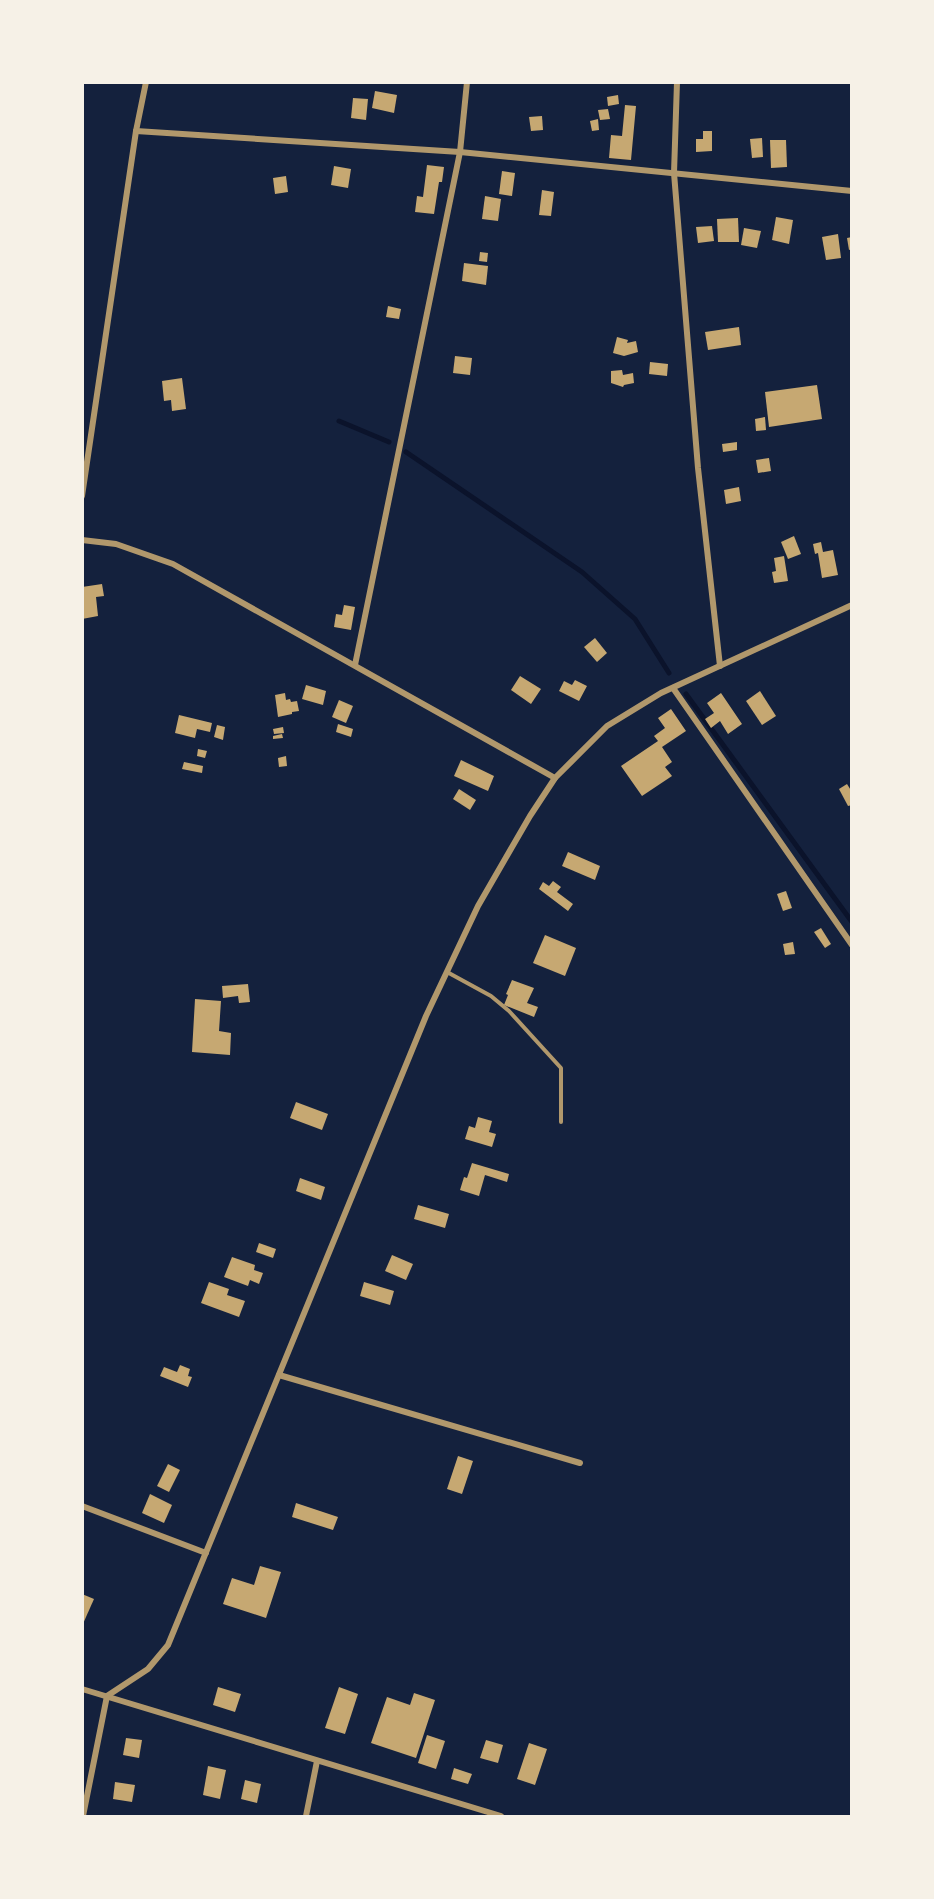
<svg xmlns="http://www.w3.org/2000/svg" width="934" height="1899" font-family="'Exo 2',sans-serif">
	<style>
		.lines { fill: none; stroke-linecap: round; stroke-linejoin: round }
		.stream { stroke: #0b132b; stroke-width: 5 }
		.building { fill: #c6a872 }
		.service { stroke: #b1986c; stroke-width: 4 }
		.minor { stroke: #b1986c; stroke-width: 6 }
	</style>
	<rect width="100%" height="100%" fill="#14213d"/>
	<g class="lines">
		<g class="stream">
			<path d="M 339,421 L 389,442"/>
			<path d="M 406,452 L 582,572 L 635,619 L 669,673"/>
			<path d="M 686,694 L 852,922"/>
		</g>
	</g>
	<g class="building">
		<path d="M 375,91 L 397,95 L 394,113 L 372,108 Z"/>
		<path d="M 618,95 L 619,104 L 608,106 L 607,97 Z"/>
		<path d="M 353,98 L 368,99 L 366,120 L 351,118 Z"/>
		<path d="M 625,105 L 636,106 L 631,160 L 609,158 L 611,135 L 622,136 Z"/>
		<path d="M 608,109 L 610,119 L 600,120 L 598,110 Z"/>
		<path d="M 542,116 L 543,130 L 531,131 L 529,117 Z"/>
		<path d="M 598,119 L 599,130 L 592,131 L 590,121 Z"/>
		<path d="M 703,131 L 712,131 L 712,151 L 696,152 L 696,139 L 703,139 Z"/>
		<path d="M 762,138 L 763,157 L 752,158 L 750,139 Z"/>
		<path d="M 770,140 L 786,140 L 787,167 L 771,168 Z"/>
		<path d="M 427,165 L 444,167 L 442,182 L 439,182 L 434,214 L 415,212 L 417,196 L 423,197 Z"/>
		<path d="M 334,166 L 351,169 L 348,188 L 331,185 Z"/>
		<path d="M 502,171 L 515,173 L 512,196 L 499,194 Z"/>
		<path d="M 286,176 L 288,192 L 275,194 L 273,178 Z"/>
		<path d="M 542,190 L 554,192 L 551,216 L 539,215 Z"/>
		<path d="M 485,196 L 501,199 L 498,221 L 482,219 Z"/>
		<path d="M 776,217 L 793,220 L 789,244 L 772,240 Z"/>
		<path d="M 738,218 L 739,242 L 718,242 L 717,219 Z"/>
		<path d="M 712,226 L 714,241 L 698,243 L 696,227 Z"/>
		<path d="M 744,228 L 761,231 L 757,248 L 741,245 Z"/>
		<path d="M 838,234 L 841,258 L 826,260 L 822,237 Z"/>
		<path d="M 852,237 L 852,249 L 849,250 L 847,238 Z"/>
		<path d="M 480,252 L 488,253 L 487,262 L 479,261 Z"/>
		<path d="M 464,263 L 488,266 L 486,285 L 462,281 Z"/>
		<path d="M 388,306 L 401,309 L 399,319 L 386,317 Z"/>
		<path d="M 739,327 L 741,345 L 708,350 L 705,332 Z"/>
		<path d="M 617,337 L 628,340 L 627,343 L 636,341 L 638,352 L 624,356 L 613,353 Z"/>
		<path d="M 455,356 L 472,358 L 470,375 L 453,373 Z"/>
		<path d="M 650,362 L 668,364 L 667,376 L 649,374 Z"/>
		<path d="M 622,370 L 623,375 L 633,373 L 634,383 L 624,385 L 623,387 L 611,383 L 611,371 Z"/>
		<path d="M 182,378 L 186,409 L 172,411 L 171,400 L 164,401 L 162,381 Z"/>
		<path d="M 817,385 L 822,419 L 769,427 L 765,392 Z"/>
		<path d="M 765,417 L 766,430 L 756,431 L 755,419 Z"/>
		<path d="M 737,442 L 737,450 L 723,452 L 722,444 Z"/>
		<path d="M 769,458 L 771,471 L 758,473 L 756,460 Z"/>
		<path d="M 739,487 L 741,501 L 726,504 L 724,490 Z"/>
		<path d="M 794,536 L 801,554 L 788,559 L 781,542 Z"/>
		<path d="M 821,542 L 823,552 L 833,550 L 838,575 L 822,578 L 818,553 L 815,554 L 813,544 Z"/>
		<path d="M 784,556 L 788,581 L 774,583 L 772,572 L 776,571 L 774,558 Z"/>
		<path d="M 102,584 L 104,596 L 96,597 L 98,616 L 82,619 L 82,587 Z"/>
		<path d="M 344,605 L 355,607 L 351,630 L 334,627 L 336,614 L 342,615 Z"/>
		<path d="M 595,638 L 607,653 L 597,662 L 584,647 Z"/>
		<path d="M 520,676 L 541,689 L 531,704 L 511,690 Z"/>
		<path d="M 575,680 L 587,686 L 579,701 L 559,691 L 564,681 L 572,685 Z"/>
		<path d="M 306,685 L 326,691 L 323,705 L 302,699 Z"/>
		<path d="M 760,691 L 776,716 L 762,725 L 746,701 Z"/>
		<path d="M 285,693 L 286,700 L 290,699 L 291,702 L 297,701 L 299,711 L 292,712 L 292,714 L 278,717 L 275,695 Z"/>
		<path d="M 721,693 L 742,724 L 728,734 L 720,721 L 711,728 L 705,719 L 714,713 L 707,703 Z"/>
		<path d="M 339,700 L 353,706 L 346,723 L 332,717 Z"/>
		<path d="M 671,709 L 686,731 L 662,747 L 672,762 L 665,767 L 672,776 L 642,796 L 621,766 L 658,741 L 654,736 L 665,728 L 658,718 Z"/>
		<path d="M 179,715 L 212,723 L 210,732 L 197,729 L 195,738 L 175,733 Z"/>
		<path d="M 338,724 L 353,729 L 351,737 L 336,732 Z"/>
		<path d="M 217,725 L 225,727 L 223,740 L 214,737 Z"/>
		<path d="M 283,727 L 284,733 L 274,734 L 273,729 Z"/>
		<path d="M 282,734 L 283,738 L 273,739 L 273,736 Z"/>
		<path d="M 198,749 L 207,751 L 205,758 L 197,756 Z"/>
		<path d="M 286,756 L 287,766 L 279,767 L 278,758 Z"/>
		<path d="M 461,760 L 494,776 L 488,791 L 454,776 Z"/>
		<path d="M 184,762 L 203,766 L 202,773 L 182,769 Z"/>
		<path d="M 847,784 L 852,792 L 852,805 L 848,806 L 839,789 Z"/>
		<path d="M 459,789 L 476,800 L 470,810 L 453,799 Z"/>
		<path d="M 568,852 L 600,866 L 595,880 L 562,866 Z"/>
		<path d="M 553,881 L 561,887 L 557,892 L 573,904 L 568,911 L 539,889 L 543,882 L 549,886 Z"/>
		<path d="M 786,891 L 792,908 L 783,911 L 777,894 Z"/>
		<path d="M 821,928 L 831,944 L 825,948 L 814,932 Z"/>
		<path d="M 545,935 L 576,948 L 565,976 L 533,963 Z"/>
		<path d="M 793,942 L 795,954 L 785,955 L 783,944 Z"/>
		<path d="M 512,980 L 534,988 L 527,1003 L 538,1007 L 534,1017 L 504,1005 L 508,995 L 506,994 Z"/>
		<path d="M 248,984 L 250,1002 L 239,1003 L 238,996 L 223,998 L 222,986 Z"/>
		<path d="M 195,999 L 221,1001 L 219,1031 L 231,1033 L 230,1055 L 192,1052 Z"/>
		<path d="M 296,1102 L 328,1114 L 322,1130 L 290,1118 Z"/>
		<path d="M 478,1117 L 492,1121 L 489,1132 L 496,1134 L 492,1147 L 465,1139 L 469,1126 L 475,1128 Z"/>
		<path d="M 472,1163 L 509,1174 L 507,1182 L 485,1175 L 479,1196 L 460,1190 L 464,1177 L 467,1178 Z"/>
		<path d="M 300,1178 L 325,1187 L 321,1200 L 296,1191 Z"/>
		<path d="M 418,1205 L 449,1214 L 445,1228 L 414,1219 Z"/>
		<path d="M 259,1243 L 276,1249 L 273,1258 L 256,1252 Z"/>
		<path d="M 392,1255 L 413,1264 L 406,1280 L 385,1271 Z"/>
		<path d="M 232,1257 L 255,1265 L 254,1270 L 263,1273 L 259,1284 L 250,1280 L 248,1286 L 224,1277 Z"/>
		<path d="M 209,1282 L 229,1289 L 227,1295 L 245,1301 L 239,1317 L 201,1303 Z"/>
		<path d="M 364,1282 L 394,1291 L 390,1305 L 360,1296 Z"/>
		<path d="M 180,1365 L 190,1369 L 188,1376 L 192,1377 L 188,1387 L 160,1376 L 164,1367 L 177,1372 Z"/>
		<path d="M 458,1456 L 473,1461 L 462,1494 L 447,1489 Z"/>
		<path d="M 168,1464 L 180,1470 L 169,1492 L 157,1486 Z"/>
		<path d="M 150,1494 L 172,1505 L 164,1523 L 142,1513 Z"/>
		<path d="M 296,1503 L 338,1517 L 333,1530 L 292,1517 Z"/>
		<path d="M 260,1566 L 281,1572 L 266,1618 L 223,1604 L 232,1578 L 254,1585 Z"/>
		<path d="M 82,1594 L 94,1599 L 82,1626 Z"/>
		<path d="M 218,1687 L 241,1694 L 235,1712 L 213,1705 Z"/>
		<path d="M 339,1687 L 358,1694 L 345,1734 L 325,1728 Z"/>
		<path d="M 414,1693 L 435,1700 L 416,1758 L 371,1743 L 387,1697 L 410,1705 Z"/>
		<path d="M 427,1735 L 445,1741 L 436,1769 L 418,1763 Z"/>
		<path d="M 126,1738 L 142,1740 L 139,1758 L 123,1755 Z"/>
		<path d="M 486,1740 L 503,1745 L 498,1763 L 480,1758 Z"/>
		<path d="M 529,1743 L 547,1749 L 535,1785 L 517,1779 Z"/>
		<path d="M 208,1766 L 226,1770 L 220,1799 L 203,1795 Z"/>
		<path d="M 454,1768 L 472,1774 L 468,1784 L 451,1779 Z"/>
		<path d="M 245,1780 L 261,1784 L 257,1803 L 241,1799 Z"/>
		<path d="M 115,1782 L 135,1785 L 132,1802 L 113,1799 Z"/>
	</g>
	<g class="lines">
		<path class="service" d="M 447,972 L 491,996 L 509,1011 L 561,1068 L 561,1122"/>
		<g class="minor">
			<path d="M 677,82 L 674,173 L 698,468 L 720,666"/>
			<path d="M 136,131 L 460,152 L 852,191"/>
			<path d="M 82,496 L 136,131 L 146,82"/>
			<path d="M 82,540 L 116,544 L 173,564 L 555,778"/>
			<path d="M 355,665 L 460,152 L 467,82"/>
			<path d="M 673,688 L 852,945"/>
			<path d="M 279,1375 L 580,1463"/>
			<path d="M 82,1506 L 206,1553"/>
			<path d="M 82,1689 L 501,1816"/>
			<path d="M 83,1816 L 107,1696 L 148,1669 L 168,1645 L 426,1016 L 478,906 L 530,816 L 555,778 L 607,726 L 661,693 L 852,605"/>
			<path d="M 306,1816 L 317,1761"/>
		</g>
	</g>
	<rect width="934" height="1899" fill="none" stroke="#f6f1e7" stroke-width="168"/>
</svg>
